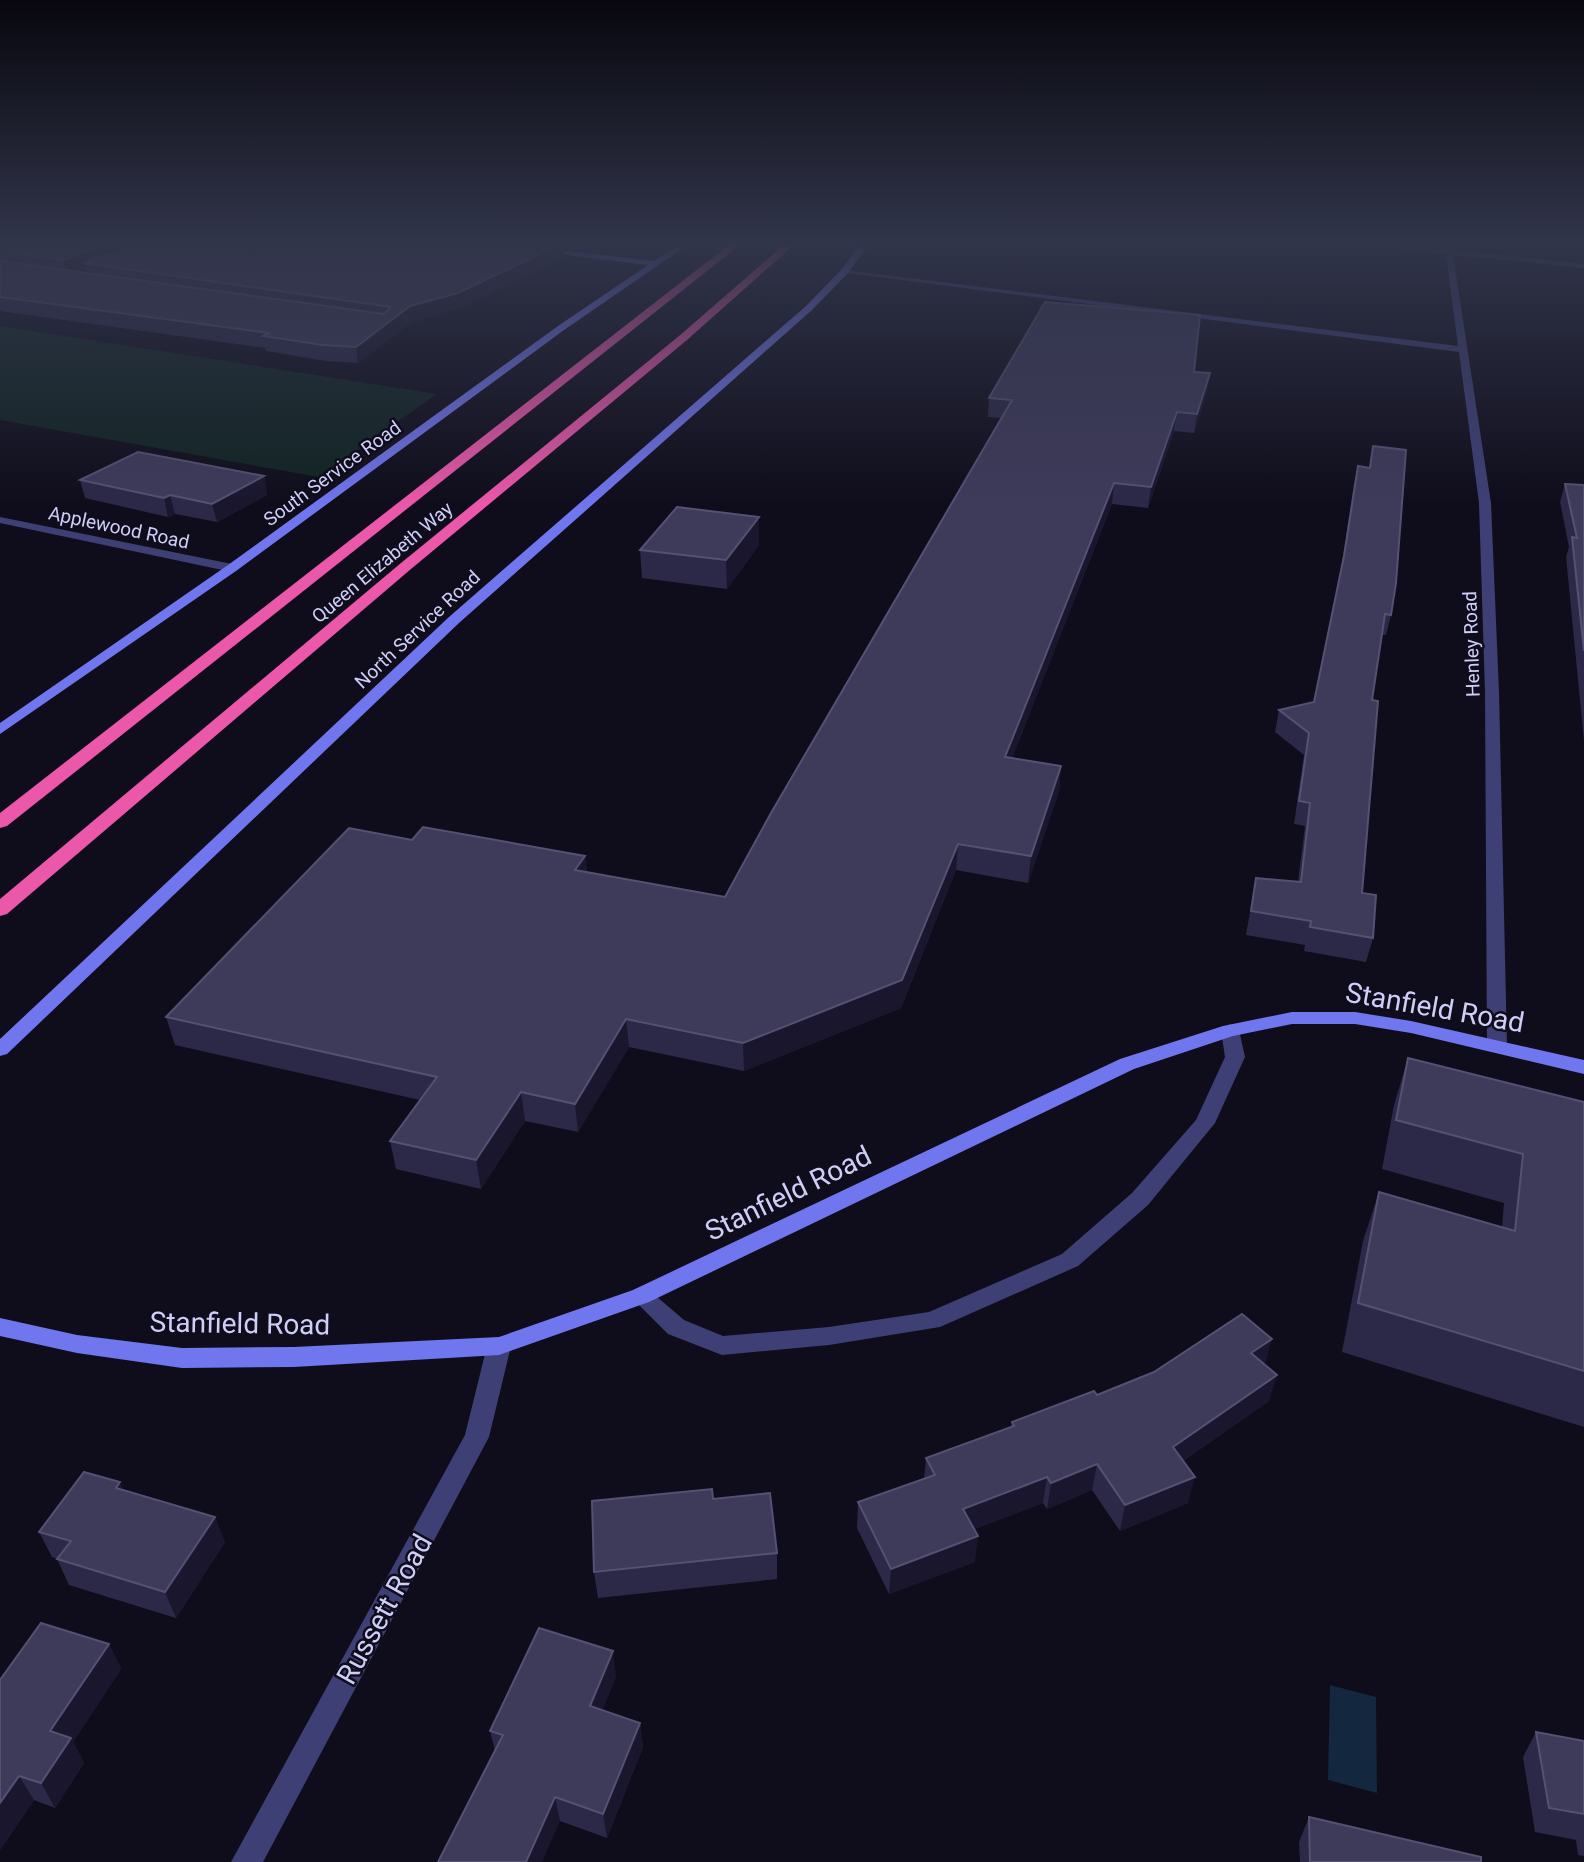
<svg xmlns="http://www.w3.org/2000/svg" width="1584" height="1862" font-family="Roboto,sans-serif">
	<style>
		.green { fill: #112422 }
		.water { fill: #13273f }
		.lines { fill: none; stroke-linecap: round; stroke-linejoin: round }
		.street { fill: #3e4075; fill-rule: evenodd }
		.secondary { fill: #7076ee; fill-rule: evenodd }
		.highway { fill: #eb57a9; fill-rule: evenodd }
		.wall { fill: #2c2847; fill-rule: evenodd }
		.shaded-wall { fill: #19162e }
		.building { fill: #3e3a5a; stroke: #545173; stroke-width: 2 }
		.labels { text-anchor: middle; stroke-width: 5; stroke-linejoin: round; paint-order: stroke }
		.far-street-label { font-size: 19px; fill: #cfcef9; stroke: #0f0d1b }
		.near-street-label { font-size: 28px; fill: #cfcef9; stroke: #0f0d1b }
	</style>
	<rect width="100%" height="100%" fill="#0f0d1b"/>
	<path class="green" d="M 0,326 L 437,394 L 319,477 L 0,420 Z"/>
	<path class="water" d="M 1330,1685 L 1376,1697 L 1377,1793 L 1328,1780 Z"/>
	<g class="lines">
		<g class="street">
			<path d="M 1367,244 L 1445,249 L 1444,244 L 1452,244 L 1453,250 L 1584,264 L 1584,268 L 1453,255 L 1491,503 L 1499,692 L 1507,1046 L 1497,1052 L 1487,1046 L 1485,692 L 1479,503 L 1459,352 L 840,272 L 844,270 L 1458,346 L 1446,254 Z"/>
			<path d="M 0,517 L 232,564 L 238,568 L 232,572 L 0,523 Z"/>
			<path d="M 1230,1024 L 1239,1030 L 1245,1057 L 1215,1123 L 1148,1205 L 1078,1266 L 940,1327 L 829,1345 L 722,1355 L 668,1334 L 630,1296 L 633,1290 L 641,1287 L 649,1290 L 684,1320 L 723,1336 L 829,1327 L 929,1312 L 1062,1254 L 1132,1193 L 1196,1120 L 1225,1057 L 1221,1030 Z"/>
			<path d="M 499,1337 L 507,1339 L 511,1346 L 489,1437 L 263,1862 L 231,1862 L 465,1435 L 487,1346 L 491,1339 Z"/>
		</g>
		<g class="secondary">
			<path d="M 680,244 L 689,244 L 564,330 L 236,571 L 0,734 L 0,723 L 228,565 L 558,326 L 648,265 L 543,252 L 540,248 L 654,261 Z"/>
			<path d="M 861,244 L 869,244 L 847,274 L 812,310 L 459,623 L 7,1054 L 0,1056 L 0,1039 L 449,617 L 806,306 L 841,270 Z"/>
			<path d="M 1292,1012 L 1355,1012 L 1411,1021 L 1584,1060 L 1584,1074 L 1411,1033 L 1355,1024 L 1292,1024 L 1233,1036 L 1134,1069 L 649,1302 L 499,1355 L 294,1367 L 182,1368 L 77,1353 L 0,1336 L 0,1318 L 77,1335 L 182,1348 L 294,1347 L 499,1337 L 633,1290 L 1120,1059 L 1223,1026 Z"/>
		</g>
		<g class="highway">
			<path d="M 730,244 L 741,244 L 7,826 L 0,828 L 0,813 Z"/>
			<path d="M 785,244 L 795,244 L 687,340 L 411,569 L 7,914 L 0,916 L 0,899 L 401,563 L 679,336 Z"/>
		</g>
	</g>
	<g class="wall">
		<path d="M 0,244 L 591,244 L 579,249 L 564,248 L 565,257 L 459,308 L 412,322 L 358,363 L 326,361 L 266,351 L 265,348 L 0,311 ZM 85,268 L 87,273 L 75,271 Z"/>
		<path d="M 1194,372 L 1210,373 L 1207,392 L 1194,433 L 1174,431 L 1148,508 L 1112,504 L 1012,758 L 1061,766 L 1059,791 L 1028,883 L 956,870 L 901,1008 L 744,1071 L 629,1047 L 578,1132 L 525,1121 L 481,1189 L 396,1169 L 390,1141 L 420,1100 L 175,1045 L 166,1017 L 585,856 L 587,872 L 725,897 L 1002,418 L 988,417 L 989,398 Z"/>
		<path d="M 1373,446 L 1391,615 L 1386,635 L 1382,635 L 1372,700 L 1362,893 L 1373,938 L 1366,962 L 1304,951 L 1305,945 L 1246,935 L 1256,878 L 1298,882 L 1305,826 L 1294,824 L 1304,755 L 1275,732 L 1279,710 L 1314,702 L 1340,576 L 1354,484 L 1358,466 L 1369,467 Z"/>
		<path d="M 264,476 L 267,495 L 217,522 L 175,514 L 168,517 L 85,498 L 80,480 Z"/>
		<path d="M 1565,484 L 1584,485 L 1584,741 L 1566,557 L 1569,547 L 1560,502 Z"/>
		<path d="M 759,517 L 759,545 L 727,589 L 642,578 L 640,550 Z"/>
		<path d="M 1408,1058 L 1584,1102 L 1584,1427 L 1342,1352 L 1363,1241 L 1379,1192 L 1502,1227 L 1504,1203 L 1382,1169 L 1394,1105 Z"/>
		<path d="M 1265,1365 L 1269,1401 L 1183,1461 L 1188,1503 L 1120,1531 L 1092,1490 L 1047,1509 L 1043,1503 L 974,1529 L 975,1562 L 889,1594 L 857,1528 L 858,1502 L 924,1479 L 926,1458 L 1011,1427 L 1012,1422 L 1097,1395 Z"/>
		<path d="M 124,1490 L 225,1542 L 176,1618 L 69,1585 L 57,1559 L 52,1557 L 39,1532 Z"/>
		<path d="M 713,1499 L 777,1553 L 777,1579 L 598,1598 L 594,1572 Z"/>
		<path d="M 41,1623 L 109,1644 L 121,1669 L 73,1742 L 84,1763 L 55,1808 L 34,1800 L 0,1850 Z"/>
		<path d="M 616,1677 L 602,1710 L 640,1723 L 643,1747 L 607,1838 L 560,1821 L 495,1751 L 490,1731 Z"/>
		<path d="M 1536,1732 L 1584,1741 L 1584,1856 L 1578,1855 L 1576,1840 L 1535,1832 L 1523,1757 Z"/>
		<path d="M 1309,1817 L 1481,1862 L 1300,1862 L 1299,1842 Z"/>
	</g>
	<g class="shaded-wall">
		<path d="M 110,244 L 153,244 L 84,263 L 85,268 L 67,274 L 63,260 Z"/>
		<path d="M 561,244 L 564,244 L 565,257 L 459,308 L 412,322 L 358,363 L 356,347 L 410,306 Z"/>
		<path d="M 579,244 L 591,244 L 579,249 Z"/>
		<path d="M 1210,373 L 1207,392 L 1194,433 L 1197,414 Z"/>
		<path d="M 1177,412 L 1174,431 L 1148,508 L 1151,487 Z"/>
		<path d="M 264,476 L 267,495 L 217,522 L 212,504 Z"/>
		<path d="M 1114,483 L 1112,504 L 1003,782 L 1005,757 Z"/>
		<path d="M 170,495 L 175,514 L 168,517 L 164,498 Z"/>
		<path d="M 759,517 L 759,545 L 727,589 L 726,560 Z"/>
		<path d="M 1061,766 L 1059,791 L 1028,883 L 1031,856 Z"/>
		<path d="M 958,844 L 956,870 L 901,1008 L 744,1071 L 743,1043 Z"/>
		<path d="M 585,856 L 588,883 L 575,870 Z"/>
		<path d="M 626,1019 L 629,1047 L 578,1132 L 575,1104 Z"/>
		<path d="M 521,1092 L 525,1121 L 481,1189 L 476,1160 Z"/>
		<path d="M 1272,1339 L 1265,1365 L 1251,1353 Z"/>
		<path d="M 1277,1375 L 1269,1401 L 1167,1472 L 1173,1447 Z"/>
		<path d="M 1097,1464 L 1092,1490 L 1047,1509 L 1051,1483 Z"/>
		<path d="M 1047,1477 L 1043,1503 L 960,1534 L 963,1509 Z"/>
		<path d="M 1195,1477 L 1188,1503 L 1120,1531 L 1125,1505 Z"/>
		<path d="M 120,1482 L 131,1508 L 116,1488 Z"/>
		<path d="M 215,1517 L 225,1542 L 176,1618 L 165,1592 Z"/>
		<path d="M 978,1536 L 975,1562 L 889,1594 L 891,1569 Z"/>
		<path d="M 109,1644 L 121,1669 L 73,1742 L 84,1763 L 55,1808 L 41,1783 L 50,1731 Z"/>
		<path d="M 613,1651 L 616,1677 L 594,1731 L 590,1706 Z"/>
		<path d="M 640,1723 L 643,1747 L 607,1838 L 603,1814 Z"/>
		<path d="M 19,1776 L 34,1800 L 0,1850 L 0,1803 Z"/>
		<path d="M 555,1797 L 560,1821 L 542,1862 L 526,1862 Z"/>
	</g>
	<g class="building">
		<path d="M 0,244 L 110,244 L 63,260 L 0,252 Z"/>
		<path d="M 138,244 L 561,244 L 458,293 L 410,306 L 356,347 L 323,345 L 263,336 L 269,333 L 0,297 L 0,261 L 384,314 L 391,307 L 84,263 Z"/>
		<path d="M 1045,302 L 1200,315 L 1194,372 L 1210,373 L 1197,414 L 1177,412 L 1151,487 L 1114,483 L 1005,757 L 1061,766 L 1031,856 L 958,844 L 902,980 L 743,1043 L 626,1019 L 575,1104 L 521,1092 L 476,1160 L 390,1141 L 437,1077 L 166,1017 L 349,828 L 412,840 L 423,827 L 585,856 L 575,870 L 725,897 L 771,813 L 1012,400 L 989,398 Z"/>
		<path d="M 1373,446 L 1406,450 L 1396,583 L 1391,615 L 1385,614 L 1372,700 L 1378,701 L 1362,893 L 1376,895 L 1373,938 L 1310,927 L 1311,921 L 1251,911 L 1256,878 L 1301,882 L 1310,803 L 1299,801 L 1309,733 L 1279,710 L 1314,702 L 1344,556 L 1358,466 L 1370,468 Z"/>
		<path d="M 138,452 L 264,476 L 212,504 L 170,495 L 164,498 L 80,480 Z"/>
		<path d="M 1565,484 L 1584,485 L 1584,651 L 1572,537 L 1577,538 Z"/>
		<path d="M 677,507 L 759,517 L 726,560 L 640,550 Z"/>
		<path d="M 1408,1058 L 1584,1102 L 1584,1371 L 1358,1303 L 1379,1192 L 1515,1231 L 1523,1154 L 1396,1120 Z"/>
		<path d="M 1242,1314 L 1272,1339 L 1251,1353 L 1277,1375 L 1173,1447 L 1195,1477 L 1125,1505 L 1097,1464 L 1051,1483 L 1047,1477 L 963,1509 L 978,1536 L 891,1569 L 858,1502 L 935,1475 L 926,1458 L 1014,1426 L 1012,1422 L 1094,1391 L 1097,1395 L 1154,1372 Z"/>
		<path d="M 84,1472 L 120,1482 L 116,1488 L 215,1517 L 165,1592 L 57,1559 L 71,1541 L 39,1532 Z"/>
		<path d="M 712,1489 L 713,1499 L 770,1493 L 777,1553 L 594,1572 L 592,1501 Z"/>
		<path d="M 41,1623 L 109,1644 L 50,1731 L 71,1738 L 41,1783 L 19,1776 L 0,1803 L 0,1680 Z"/>
		<path d="M 539,1628 L 613,1651 L 590,1706 L 640,1723 L 603,1814 L 555,1797 L 526,1862 L 438,1862 L 503,1735 L 490,1731 Z"/>
		<path d="M 1536,1732 L 1584,1741 L 1584,1814 L 1549,1808 Z"/>
		<path d="M 1309,1817 L 1481,1857 L 1481,1862 L 1310,1862 Z"/>
	</g>
	<linearGradient id="sky" x2="0" y2="1"><stop stop-color="#08070f"/><stop offset="0.48" stop-color="#31354a"/><stop offset="1" stop-color="#31354a" stop-opacity="0"/></linearGradient>
	<rect width="1584" height="505" fill="url(#sky)"/>
	<g class="labels">
		<g class="far-street-label">
			<text transform="translate(332 473) rotate(-36)" y="7">South Service Road</text>
			<text transform="translate(119 527) rotate(12)" y="7">Applewood Road</text>
			<text transform="translate(382 562) rotate(-40)" y="7">Queen Elizabeth Way</text>
			<text transform="translate(417 629) rotate(-43)" y="7">North Service Road</text>
			<text transform="translate(1471 644) rotate(-92)" y="7">Henley Road</text>
		</g>
		<g class="near-street-label">
			<text transform="translate(1435 1007) rotate(10)" y="10">Stanfield Road</text>
			<text transform="translate(788 1193) rotate(-26)" y="10">Stanfield Road</text>
			<text transform="translate(240 1323) rotate(1)" y="10">Stanfield Road</text>
			<text transform="translate(384 1609) rotate(-61)" y="10">Russett Road</text>
		</g>
	</g>
</svg>
